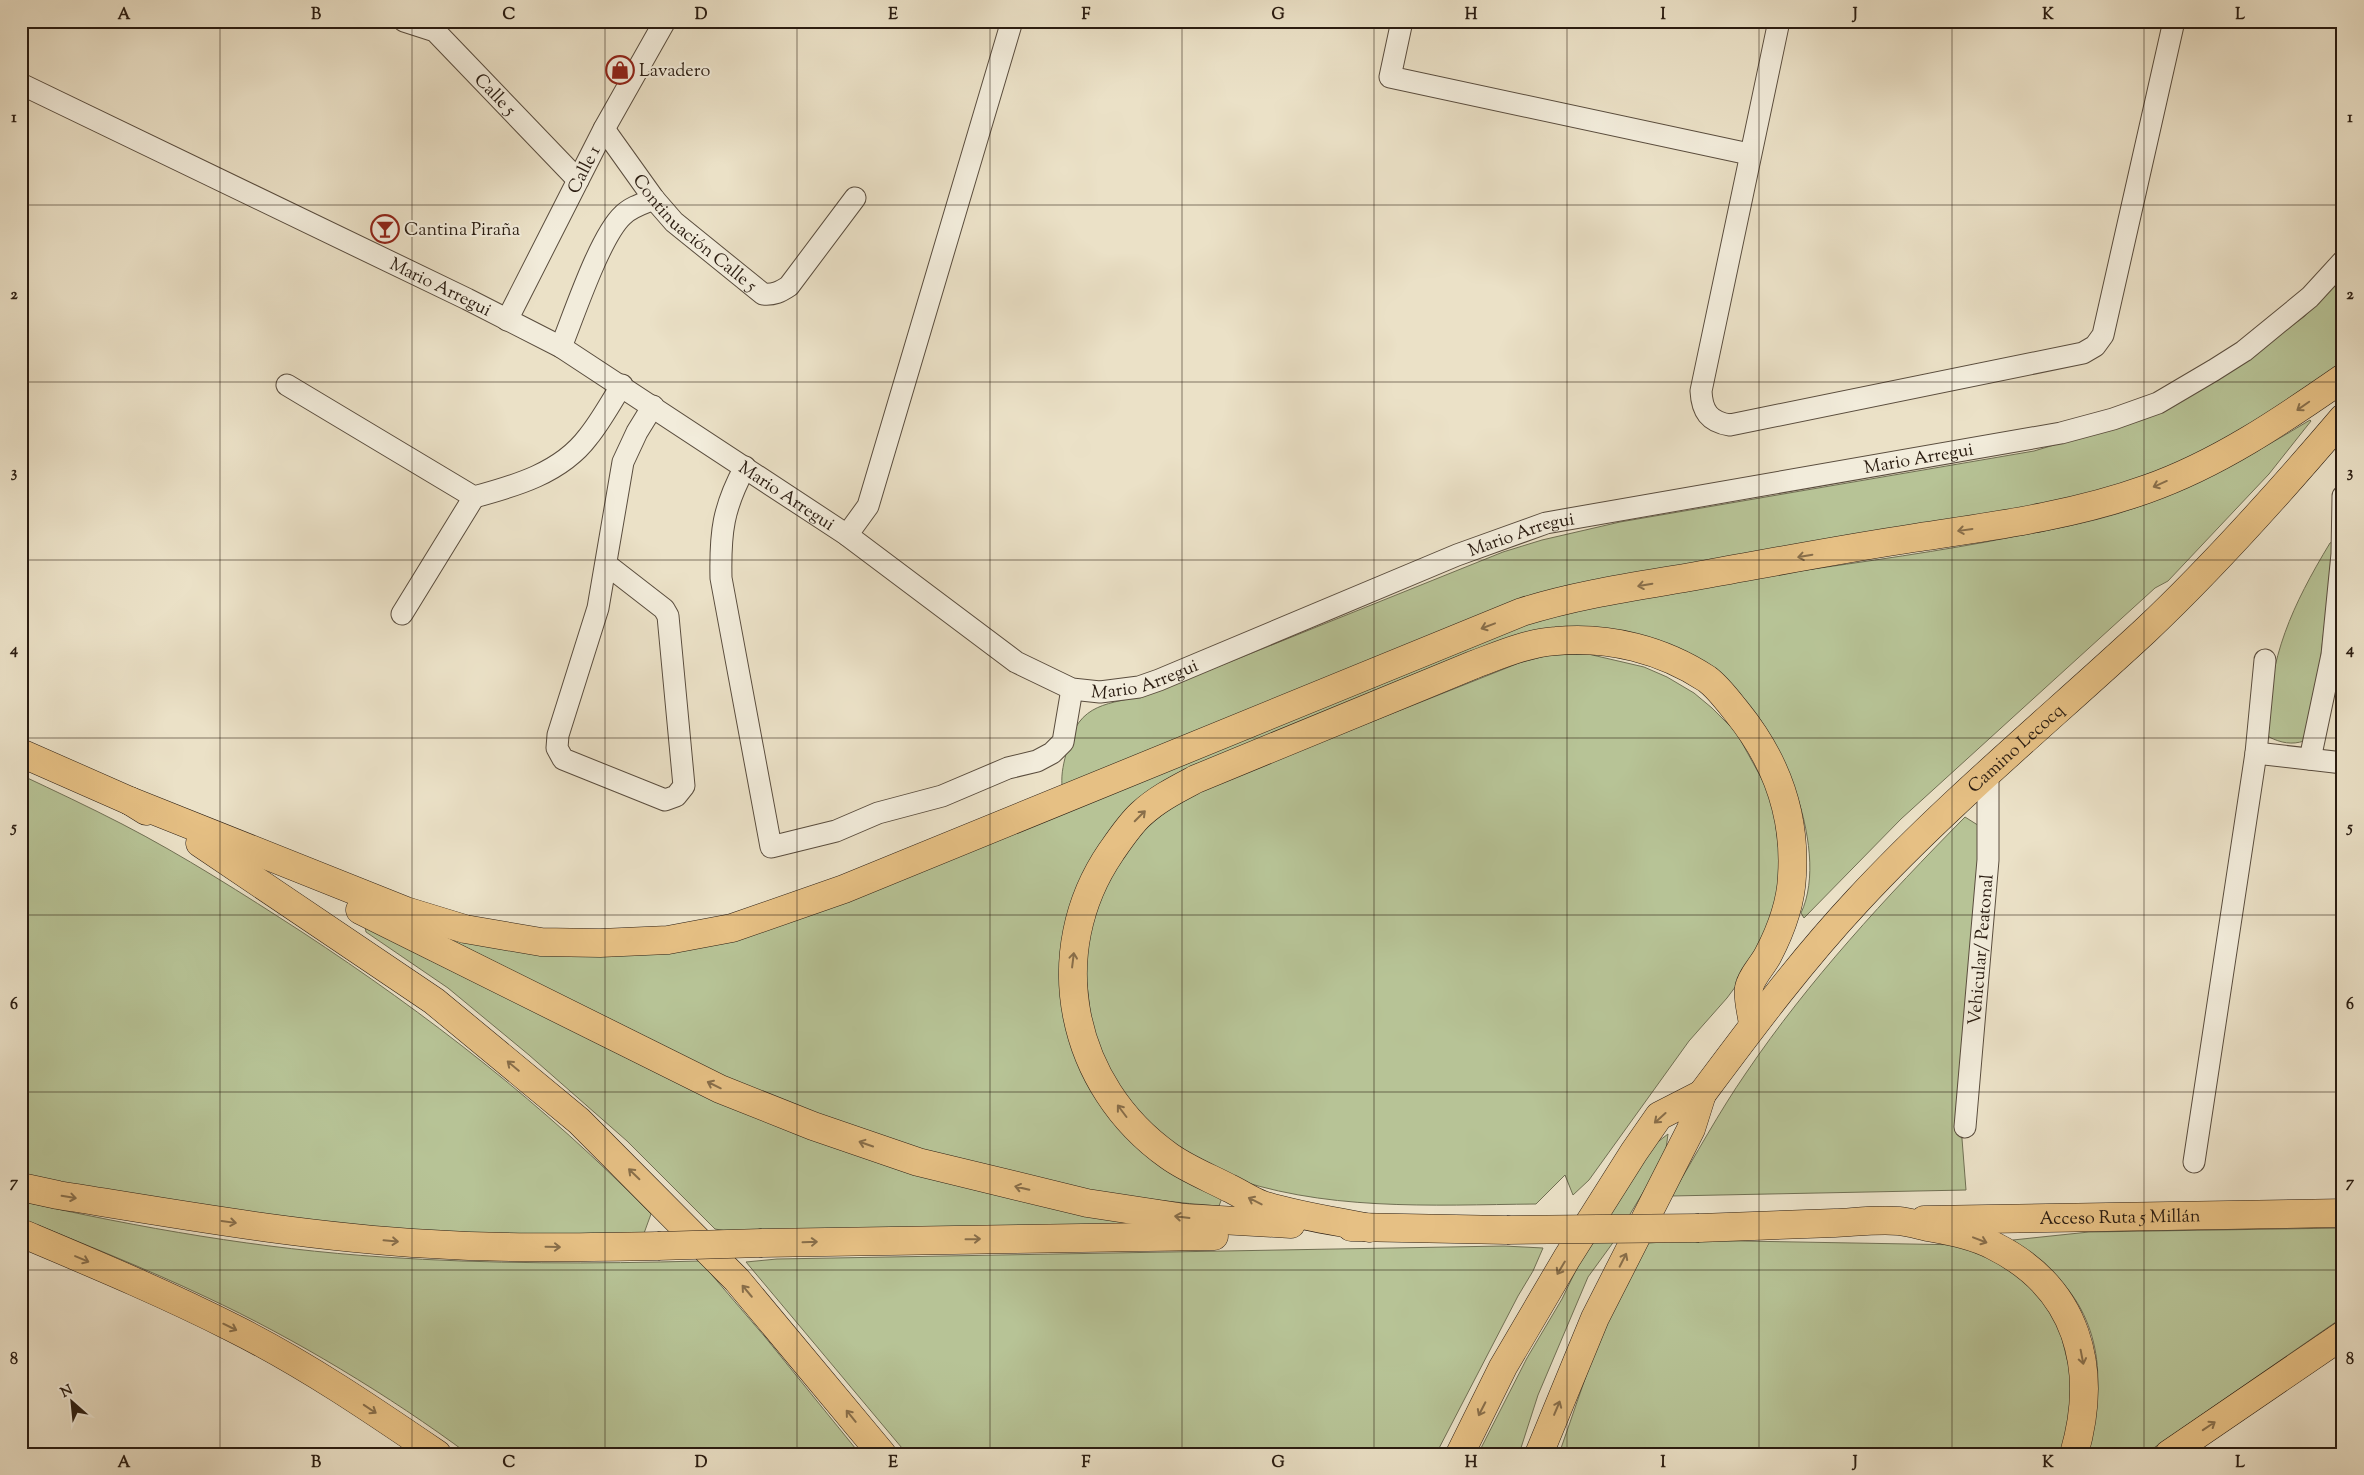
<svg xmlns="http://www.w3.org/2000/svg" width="2364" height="1475" font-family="'Sorts Mill Goudy',serif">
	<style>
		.green { fill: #b7c396; stroke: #707054 }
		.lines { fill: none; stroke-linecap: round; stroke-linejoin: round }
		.minor-casing { stroke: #5a4d3e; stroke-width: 23 }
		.major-casing { stroke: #2a1c11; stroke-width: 29 }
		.highway-casing { stroke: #2a1c11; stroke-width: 29 }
		.minor { stroke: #f2ecdb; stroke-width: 21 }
		.major { stroke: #e6c084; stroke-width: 28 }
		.highway { stroke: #e6c084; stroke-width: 28 }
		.highway-bridge-casing { stroke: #2a1c11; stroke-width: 29; stroke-linecap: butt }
		.highway-bridge { stroke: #e6c084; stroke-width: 28 }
		.oneway { stroke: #886e4a }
		.grid { fill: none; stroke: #2a1c11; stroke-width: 1; stroke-opacity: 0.55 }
		.labels { text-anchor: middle; stroke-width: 4; stroke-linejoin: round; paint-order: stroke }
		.poi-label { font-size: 18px; fill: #2a1c11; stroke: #f2ecdb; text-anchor: start }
		.street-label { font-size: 18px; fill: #2a1c11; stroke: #f2ecdb }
		.neatline { fill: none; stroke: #2a1c11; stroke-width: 2 }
		.grid-label { font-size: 16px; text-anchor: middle; font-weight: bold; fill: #2a1c11 }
	</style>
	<rect width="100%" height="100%" fill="#ebe1c7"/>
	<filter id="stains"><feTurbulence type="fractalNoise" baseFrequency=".004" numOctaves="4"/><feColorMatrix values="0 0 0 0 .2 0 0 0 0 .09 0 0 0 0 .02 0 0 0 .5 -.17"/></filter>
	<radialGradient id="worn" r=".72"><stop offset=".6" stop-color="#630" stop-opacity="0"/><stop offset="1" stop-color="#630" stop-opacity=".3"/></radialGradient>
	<g class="green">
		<path d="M 2343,275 L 2343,361 L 2320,380 L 2198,458 L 2062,504 L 1685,566 L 1066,787 L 1062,785 C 1061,773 1064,762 1067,750 C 1079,701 1108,705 1150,694 L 1503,552 L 1542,540 L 1620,522 L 2034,451 L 2084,436 L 2245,361 L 2305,316 Z"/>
		<path d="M 2310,420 L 2311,421 L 2269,474 L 2168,581 L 2155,588 L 1901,819 L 1804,918 L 1801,913 C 1832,848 1776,714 1719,675 C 1710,669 1697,666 1687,662 C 1663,651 1639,641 1614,630 L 1254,744 L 1093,858 L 1072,1046 L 1223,1195 L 1219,1206 C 1062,1195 889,1150 745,1087 C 711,1073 678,1054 644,1038 C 577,1005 510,972 443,939 L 448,931 L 662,948 L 1542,619 C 1687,581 1838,569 1986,542 C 2036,532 2086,525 2135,508 C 2197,486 2254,454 2310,420 Z"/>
		<path d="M 2334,541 L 2318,682 L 2304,741 C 2292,745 2281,743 2269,737 L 2267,732 C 2269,656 2292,606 2330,543 Z"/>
		<path d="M 1588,654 L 1644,667 L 1667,677 L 1694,693 L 1712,708 L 1736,732 L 1769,792 L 1775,818 L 1782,877 L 1759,955 L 1727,998 L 1689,1041 L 1589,1180 L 1573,1195 L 1565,1175 L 1536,1204 C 1431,1205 1322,1212 1221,1174 C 1201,1166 1182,1151 1165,1136 C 1134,1109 1102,1071 1092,1029 C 1090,1021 1090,1011 1089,1002 C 1088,989 1085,975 1085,962 C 1085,937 1093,908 1104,885 C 1122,845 1156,818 1190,794 L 1519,663 L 1549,655 Z"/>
		<path d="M 21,775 C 55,791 89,807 122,824 C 184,856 243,894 302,932 C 427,1014 546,1106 651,1214 L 643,1236 L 570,1238 L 302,1224 L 21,1177 Z"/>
		<path d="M 1965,817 L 1984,829 L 1961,1126 L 1966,1190 L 1671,1196 C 1696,1155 1719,1112 1746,1073 C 1809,980 1886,897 1965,817 Z"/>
		<path d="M 365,927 L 745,1110 L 1214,1222 L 744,1234 L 715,1229 L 627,1141 L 529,1055 L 448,988 L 366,932 Z"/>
		<path d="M 1668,1134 L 1665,1156 L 1612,1244 L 1588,1277 L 1538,1395 L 1519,1454 L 1478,1454 L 1527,1358 L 1562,1299 L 1588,1245 L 1646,1151 Z"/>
		<path d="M 21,1201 C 140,1228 261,1249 383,1257 C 488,1264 594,1264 700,1261 L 765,1337 L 860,1454 L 468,1454 C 390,1396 294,1338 206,1297 C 145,1268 83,1244 21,1218 Z"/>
		<path d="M 2343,1228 L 2343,1317 L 2145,1454 L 2082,1454 C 2108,1394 2104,1322 2055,1275 C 2042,1262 2027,1251 2013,1240 L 2089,1232 Z"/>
		<path d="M 1685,1240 L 1965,1245 L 2007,1264 L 2056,1314 L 2076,1396 L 2061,1454 L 1559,1454 L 1603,1327 L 1639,1244 Z"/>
		<path d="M 1504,1246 L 1543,1248 L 1533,1271 L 1518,1296 L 1436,1454 L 907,1454 L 746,1262 L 777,1259 Z"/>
	</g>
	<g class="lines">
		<defs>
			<g id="minor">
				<path id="s1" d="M 404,21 L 435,31 L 578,180"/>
				<path d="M 1402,21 L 1390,77 L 1749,154"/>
				<path d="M 1779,21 L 1701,391 C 1702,411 1709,422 1730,425 L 2083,353 L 2095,346 L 2103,335 L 2174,21"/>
				<path id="s2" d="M 21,84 L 467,299 L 561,347 L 847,535 L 1016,662 L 1072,689 L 1100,692 L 1139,687 L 1159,680 L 1457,555 L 1546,523 L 2061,433 L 2113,419 L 2158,403 L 2214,370 L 2244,351 L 2310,297 L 2343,261"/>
				<path id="s3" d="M 604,129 L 654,199 L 674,222 L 763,294 C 774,295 780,292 789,286 L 855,198"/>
				<path id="s4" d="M 507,320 L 604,129 L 665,21"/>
				<path d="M 561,347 C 574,315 600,236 623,215 C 631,207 644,203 654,199"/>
				<path d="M 287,385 L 474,497 C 515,486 561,473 588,437 C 601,421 611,402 622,385"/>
				<path d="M 745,467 C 723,508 720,532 721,578 L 771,847 L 836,831 L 878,813 L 942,796 L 1008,768 L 1037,761 L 1052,753 L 1063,742 L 1072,689"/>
				<path d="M 847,535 L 868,506 L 1012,21"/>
				<path d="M 606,564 L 664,609 L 668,616 L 684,786 L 676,796 L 665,800 L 563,759 L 557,748 L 558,735 L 598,608 L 623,462 L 637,432 L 653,406"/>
				<path d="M 402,614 L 474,497"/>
				<path d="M 2256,753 L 2343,763"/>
				<path d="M 2310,759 L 2332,655 L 2342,554 L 2343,496"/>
				<path id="s5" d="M 1965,1127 L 1988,860 L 1988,773"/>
				<path d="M 2194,1162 L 2256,753 L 2265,660"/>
			</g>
			<g id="major">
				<path id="s6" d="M 1702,1094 C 1752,1027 1801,961 1858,900 C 1947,804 2049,720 2145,631 C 2216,564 2280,492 2343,418"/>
				<path id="s7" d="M 1924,1220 L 2343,1213"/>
			</g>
			<g id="highway">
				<path d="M 21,753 L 130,801 L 146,811"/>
				<path d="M 130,801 L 406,911 L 465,929 L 541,942 L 600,943 L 668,940 L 732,928 L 844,889 L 1522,612 C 1579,594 1638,586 1696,576 C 1769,563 1841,549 1914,538 C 1993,526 2072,516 2147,489 C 2218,464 2281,421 2343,378"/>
				<path d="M 200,843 L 434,1001 L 579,1121 L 737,1280 L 882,1454"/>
				<path d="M 360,910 L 720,1089 L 813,1126 L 918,1162 L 1087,1203 L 1185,1218 L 1291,1224"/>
				<path d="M 21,1187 L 58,1195 C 182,1215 305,1237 431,1244 C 506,1249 583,1247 658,1246"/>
				<path d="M 1351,1227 L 1507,1230"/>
				<path d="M 1370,1228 C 1335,1221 1298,1216 1263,1205 C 1251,1201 1240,1193 1229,1188 C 1210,1178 1187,1169 1169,1156 C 1070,1086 1042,953 1111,852 C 1120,839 1130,824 1141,814 C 1157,799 1177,789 1196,779 L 1473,665 C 1500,655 1527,643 1556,641 C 1609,636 1663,650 1707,679 C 1718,687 1729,702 1737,712 C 1776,760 1796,814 1792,876 C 1791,902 1780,932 1768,955 C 1763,965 1751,977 1749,988 C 1747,998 1752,1014 1753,1025"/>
				<path d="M 1699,1228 C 1744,1226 1790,1225 1835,1223 C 1856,1222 1879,1219 1899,1221 C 1910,1222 1922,1226 1933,1228 C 1954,1232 1975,1236 1994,1246 C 2078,1288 2099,1368 2074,1454"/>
				<path d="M 21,1233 C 92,1263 164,1293 233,1328 C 305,1364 371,1409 437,1454"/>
				<path d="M 762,1243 L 1214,1236"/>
				<path d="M 1460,1454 L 1503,1367 L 1567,1258 L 1634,1152 L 1659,1116 L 1702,1094"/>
				<path d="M 1539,1454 L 1595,1318 L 1691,1129 L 1702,1094"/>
				<path d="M 2169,1454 L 2343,1335"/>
			</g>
		</defs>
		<use href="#minor" class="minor-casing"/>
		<use href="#major" class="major-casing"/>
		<use href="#highway" class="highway-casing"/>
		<use href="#minor" class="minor"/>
		<use href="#major" class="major"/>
		<use href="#highway" class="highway"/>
		<defs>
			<g id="highway-bridge">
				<path d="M 1507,1230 L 1699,1228"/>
				<path d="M 658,1246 L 762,1243"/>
			</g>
		</defs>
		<use href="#highway-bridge" class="highway-bridge-casing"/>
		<use href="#highway-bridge" class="highway-bridge"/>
	</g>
	<defs><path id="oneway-shaft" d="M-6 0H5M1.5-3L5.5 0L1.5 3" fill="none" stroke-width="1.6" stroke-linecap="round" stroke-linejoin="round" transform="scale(1.25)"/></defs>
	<g class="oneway">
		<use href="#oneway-shaft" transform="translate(2303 406) rotate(145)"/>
		<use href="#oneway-shaft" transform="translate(2160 484) rotate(156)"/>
		<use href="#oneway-shaft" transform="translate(1965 530) rotate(172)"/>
		<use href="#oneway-shaft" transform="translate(1805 556) rotate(170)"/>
		<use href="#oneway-shaft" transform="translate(1645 585) rotate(170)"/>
		<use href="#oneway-shaft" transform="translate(1488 626) rotate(159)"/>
		<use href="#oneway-shaft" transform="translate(1140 816) rotate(-45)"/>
		<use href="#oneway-shaft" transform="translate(1073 960) rotate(-83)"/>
		<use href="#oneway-shaft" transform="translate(513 1066) rotate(-140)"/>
		<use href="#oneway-shaft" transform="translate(714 1085) rotate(-154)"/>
		<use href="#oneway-shaft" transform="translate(1122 1111) rotate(-127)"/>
		<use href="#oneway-shaft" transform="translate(1660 1118) rotate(138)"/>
		<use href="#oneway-shaft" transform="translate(866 1144) rotate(-161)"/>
		<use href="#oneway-shaft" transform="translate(634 1174) rotate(-136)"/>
		<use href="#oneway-shaft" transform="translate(1022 1188) rotate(-167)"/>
		<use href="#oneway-shaft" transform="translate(69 1197) rotate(9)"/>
		<use href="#oneway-shaft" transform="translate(1255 1201) rotate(-153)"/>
		<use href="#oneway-shaft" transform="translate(1182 1217) rotate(-173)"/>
		<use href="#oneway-shaft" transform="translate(229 1222) rotate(8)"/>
		<use href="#oneway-shaft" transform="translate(973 1239) rotate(-1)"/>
		<use href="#oneway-shaft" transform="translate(1980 1240) rotate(21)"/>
		<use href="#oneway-shaft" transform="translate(391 1241) rotate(5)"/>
		<use href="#oneway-shaft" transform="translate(810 1242) rotate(-2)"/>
		<use href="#oneway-shaft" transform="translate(553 1247) rotate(1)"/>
		<use href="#oneway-shaft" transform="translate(82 1259) rotate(23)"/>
		<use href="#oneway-shaft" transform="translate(1623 1260) rotate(-63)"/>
		<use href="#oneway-shaft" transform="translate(1561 1268) rotate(121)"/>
		<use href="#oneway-shaft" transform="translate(747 1291) rotate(-130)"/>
		<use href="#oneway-shaft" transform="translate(230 1327) rotate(26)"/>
		<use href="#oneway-shaft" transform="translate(2082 1357) rotate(79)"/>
		<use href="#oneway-shaft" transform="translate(1557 1408) rotate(-67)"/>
		<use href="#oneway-shaft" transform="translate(370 1409) rotate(34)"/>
		<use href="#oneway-shaft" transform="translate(1482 1409) rotate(117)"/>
		<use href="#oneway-shaft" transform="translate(851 1416) rotate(-129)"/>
		<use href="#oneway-shaft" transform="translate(2209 1426) rotate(-34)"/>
	</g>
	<path class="grid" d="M 220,21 L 220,1454M 412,21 L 412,1454M 605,21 L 605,1454M 797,21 L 797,1454M 990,21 L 990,1454M 1182,21 L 1182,1454M 1374,21 L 1374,1454M 1567,21 L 1567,1454M 1759,21 L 1759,1454M 1952,21 L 1952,1454M 2144,21 L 2144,1454M 21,205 L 2343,205M 21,382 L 2343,382M 21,560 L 2343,560M 21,738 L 2343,738M 21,915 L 2343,915M 21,1092 L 2343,1092M 21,1270 L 2343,1270"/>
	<defs>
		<symbol id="shop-ring" viewBox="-11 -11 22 22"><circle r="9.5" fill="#f2ecdb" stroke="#8f2418" stroke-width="1.5"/><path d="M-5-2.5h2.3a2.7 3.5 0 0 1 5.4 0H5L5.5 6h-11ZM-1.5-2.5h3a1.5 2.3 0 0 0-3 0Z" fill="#8f2418"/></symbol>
		<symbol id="bar-ring" viewBox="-11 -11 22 22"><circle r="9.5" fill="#f2ecdb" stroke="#8f2418" stroke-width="1.5"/><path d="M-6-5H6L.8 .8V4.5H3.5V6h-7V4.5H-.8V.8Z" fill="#8f2418"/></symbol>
	</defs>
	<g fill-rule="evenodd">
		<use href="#shop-ring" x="604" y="54" width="32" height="32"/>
		<use href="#bar-ring" x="369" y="213" width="32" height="32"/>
	</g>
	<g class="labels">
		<g class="poi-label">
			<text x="639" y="76">Lavadero</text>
			<text x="404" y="235">Cantina Piraña</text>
		</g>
		<g class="street-label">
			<text dy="6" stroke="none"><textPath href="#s1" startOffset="120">Calle 5</textPath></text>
			<text dy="6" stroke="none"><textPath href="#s4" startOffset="169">Calle 1</textPath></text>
			<text dy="6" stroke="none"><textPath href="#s3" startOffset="139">Continuación Calle 5</textPath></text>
			<text dy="6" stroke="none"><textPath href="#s2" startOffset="466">Mario Arregui</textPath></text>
			<text dy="6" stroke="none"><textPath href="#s2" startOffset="2101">Mario Arregui</textPath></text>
			<text dy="6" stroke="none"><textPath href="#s2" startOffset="871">Mario Arregui</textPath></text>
			<text dy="6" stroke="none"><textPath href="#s2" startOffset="1696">Mario Arregui</textPath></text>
			<text dy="6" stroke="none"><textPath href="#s2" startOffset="1291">Mario Arregui</textPath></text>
			<text dy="6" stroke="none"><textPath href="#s6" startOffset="468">Camino Lecocq</textPath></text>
			<text dy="6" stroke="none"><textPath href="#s5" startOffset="178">Vehicular/ Peatonal</textPath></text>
			<text dy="6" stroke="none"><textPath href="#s7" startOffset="196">Acceso Ruta 5 Millán</textPath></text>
		</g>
	</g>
	<rect width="2364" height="1475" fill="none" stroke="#ebe1c7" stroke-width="55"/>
	<g transform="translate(72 1402) rotate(333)" stroke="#f2ecdb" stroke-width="4" paint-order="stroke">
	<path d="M0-4L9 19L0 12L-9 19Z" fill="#2a1c11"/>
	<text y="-8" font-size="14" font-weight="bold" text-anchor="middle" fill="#2a1c11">N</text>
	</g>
	<rect x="28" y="28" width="2308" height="1420" class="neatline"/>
	<g class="grid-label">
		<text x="124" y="19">A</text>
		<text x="316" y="19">B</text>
		<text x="509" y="19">C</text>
		<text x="701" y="19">D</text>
		<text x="893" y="19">E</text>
		<text x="1086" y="19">F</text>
		<text x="1278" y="19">G</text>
		<text x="1471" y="19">H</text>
		<text x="1663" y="19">I</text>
		<text x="1855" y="19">J</text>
		<text x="2048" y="19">K</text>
		<text x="2240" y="19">L</text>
		<text x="14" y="122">1</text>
		<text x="2350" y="122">1</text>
		<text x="14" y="299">2</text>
		<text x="2350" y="299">2</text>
		<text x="14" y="477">3</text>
		<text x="2350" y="477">3</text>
		<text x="14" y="654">4</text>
		<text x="2350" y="654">4</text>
		<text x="14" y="832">5</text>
		<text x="2350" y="832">5</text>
		<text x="14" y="1009">6</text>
		<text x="2350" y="1009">6</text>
		<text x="14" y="1187">7</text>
		<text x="2350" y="1187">7</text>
		<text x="14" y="1364">8</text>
		<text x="2350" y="1364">8</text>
		<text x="124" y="1467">A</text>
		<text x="316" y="1467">B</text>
		<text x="509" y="1467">C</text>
		<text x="701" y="1467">D</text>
		<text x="893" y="1467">E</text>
		<text x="1086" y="1467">F</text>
		<text x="1278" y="1467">G</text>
		<text x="1471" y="1467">H</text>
		<text x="1663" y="1467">I</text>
		<text x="1855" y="1467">J</text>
		<text x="2048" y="1467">K</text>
		<text x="2240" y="1467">L</text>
	</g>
	<rect width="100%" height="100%" filter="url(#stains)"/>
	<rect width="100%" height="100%" fill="url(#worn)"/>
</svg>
